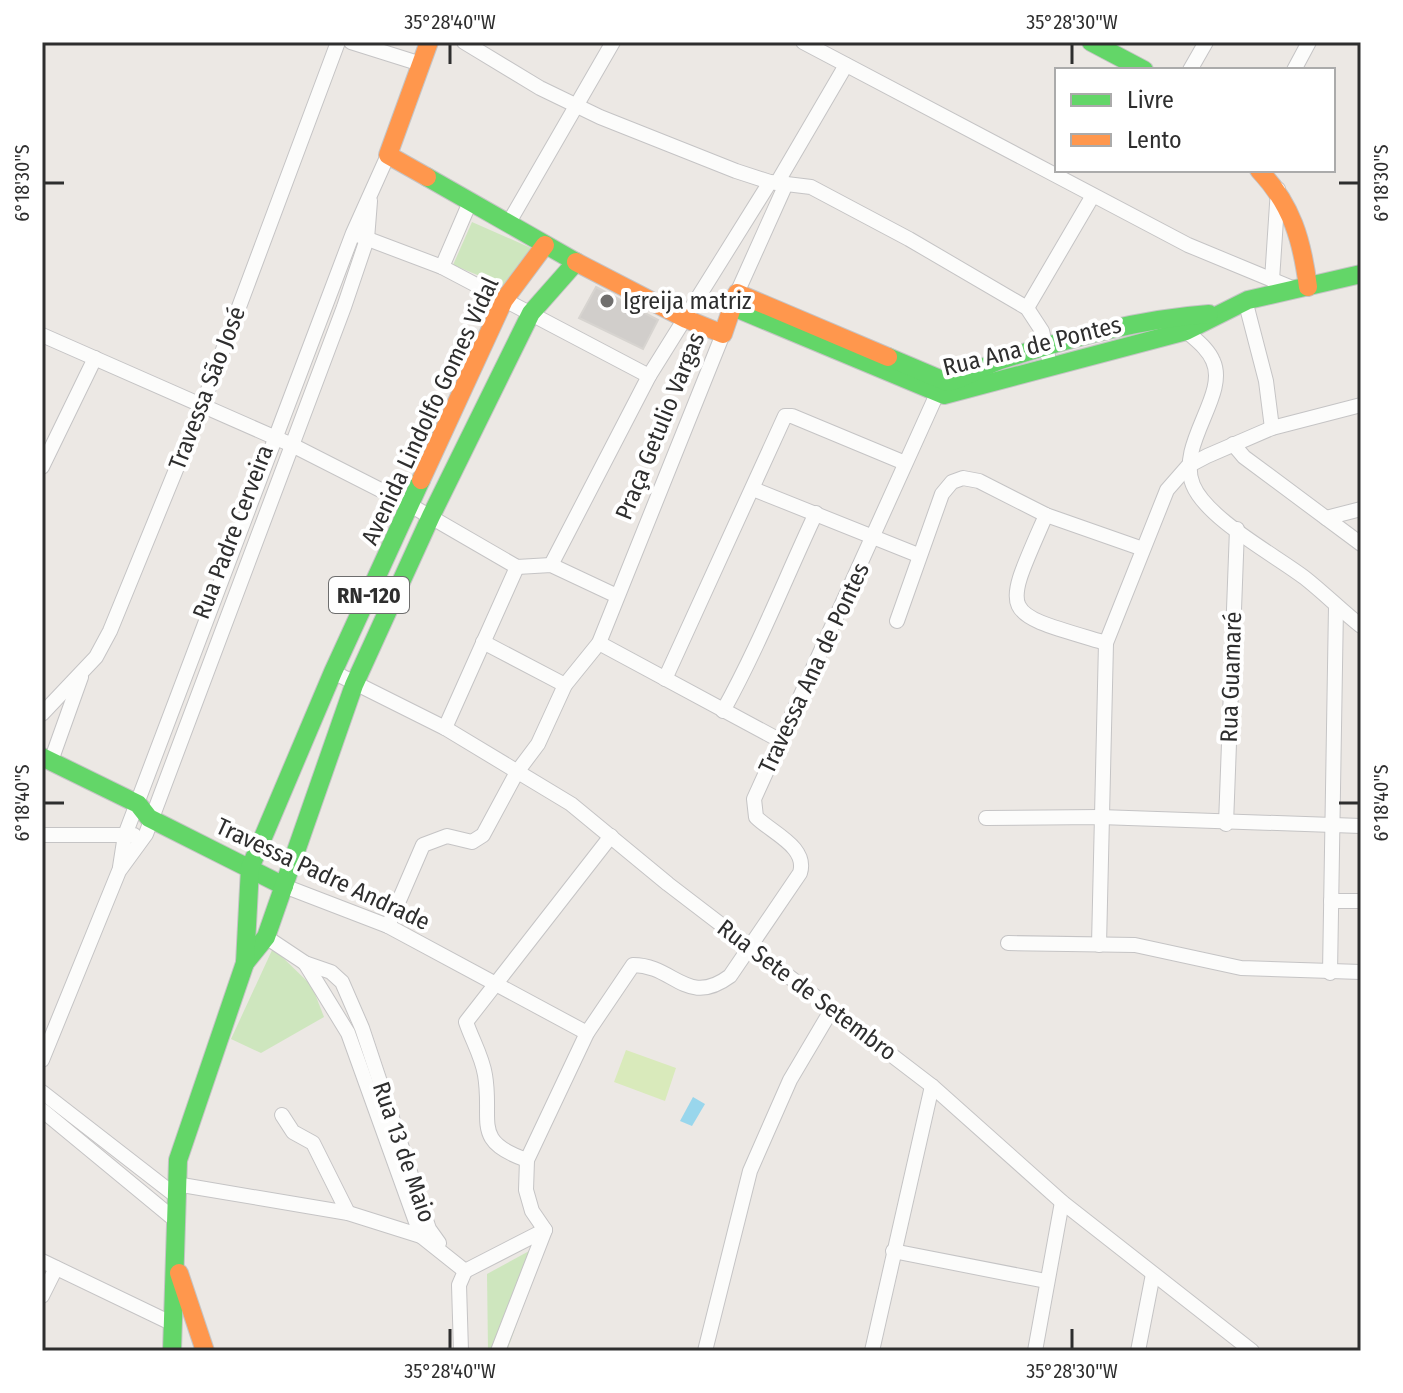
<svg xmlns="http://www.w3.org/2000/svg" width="1403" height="1393" font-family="'Fira Sans Condensed',sans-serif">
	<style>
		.green { fill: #cee6be }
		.pitch { fill: #d9eabb }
		.water { fill: #99d6ec }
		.building { fill: #d1cecb; stroke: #d7d4d0; stroke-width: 2 }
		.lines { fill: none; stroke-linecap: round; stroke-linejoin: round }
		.street-casing { stroke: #c5c4c5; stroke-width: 16 }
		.fast-casing { stroke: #c5c4c5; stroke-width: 20 }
		.slow-casing { stroke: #c5c4c5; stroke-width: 20 }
		.street { stroke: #fcfcfb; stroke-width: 14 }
		.fast { stroke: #63d668; stroke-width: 18 }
		.slow { stroke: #ff974d; stroke-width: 18 }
		.ticks { fill: none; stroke: #2e2e2e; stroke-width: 3 }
		.poi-dot { fill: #706f6e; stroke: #fff; stroke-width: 3 }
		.labels { text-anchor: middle; stroke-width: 8; stroke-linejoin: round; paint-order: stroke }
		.shield { fill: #fff; stroke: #6d6d6d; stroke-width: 2 }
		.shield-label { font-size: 22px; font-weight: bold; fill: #2e2e2e }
		.poi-label { font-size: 24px; fill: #2e2e2e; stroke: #fff; text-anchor: start }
		.street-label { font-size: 24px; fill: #2e2e2e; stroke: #fff }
		.neatline { fill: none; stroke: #2e2e2e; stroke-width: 3 }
		.ticks-label { font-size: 20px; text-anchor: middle; fill: #2e2e2e }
	</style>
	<rect width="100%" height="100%" fill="#ece8e4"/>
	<g class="green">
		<path d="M 472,222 L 531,248 L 514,290 L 453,265 Z"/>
		<path d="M 273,948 L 312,986 L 324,1017 L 261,1053 L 231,1039 Z"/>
		<path d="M 531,1250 L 539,1261 L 507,1351 L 488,1351 L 487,1274 Z"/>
	</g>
	<path class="pitch" d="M 626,1050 L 676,1068 L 665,1101 L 614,1082 Z"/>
	<path class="water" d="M 693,1097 L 705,1104 L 692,1126 L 680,1121 Z"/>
	<path class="building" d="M 596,287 L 658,320 L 643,349 L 579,318 Z"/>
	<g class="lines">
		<defs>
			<g id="street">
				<path d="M 351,42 L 421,64"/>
				<path d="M 464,42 L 540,88 L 600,117 L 736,171 L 770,182 L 811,187 L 909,239 L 1027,308 L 1042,331 L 1048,356"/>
				<path d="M 803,42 L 1188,245 L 1292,288"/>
				<path d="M 1190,70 L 1206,42"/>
				<path d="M 1294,70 L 1309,42"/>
				<path d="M 777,183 L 846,65"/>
				<path d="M 508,224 L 613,42"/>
				<path d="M 360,236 L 442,267 L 649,376"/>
				<path d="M 442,267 L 470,202"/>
				<path d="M 1272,280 L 1278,189"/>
				<path d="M 737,293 L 786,184"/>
				<path d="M 1245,300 L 1266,381 L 1272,428"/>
				<path d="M 1027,308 L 1092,197"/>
				<path d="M 1180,325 C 1191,337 1207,346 1213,361 C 1229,395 1176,444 1193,485 C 1207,519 1275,555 1305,578 C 1324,593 1342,611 1361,626"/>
				<path d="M 42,335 L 292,445 L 410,505 L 517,567 L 551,565 L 617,596"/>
				<path d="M 1233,444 L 1244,457 L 1361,544"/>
				<path d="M 42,467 L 95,358"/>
				<path d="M 753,489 L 918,555"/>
				<path d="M 1046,515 C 1001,618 998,611 1106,643"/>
				<path d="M 1326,518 L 1361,509"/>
				<path d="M 551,565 L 649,376 L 770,182"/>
				<path d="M 897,621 L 942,494 L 952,482 L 963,478 L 979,481 L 1046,515 L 1143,549"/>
				<path d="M 483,642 L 565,685"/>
				<path d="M 599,643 L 781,741"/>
				<path d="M 333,672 L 445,728 L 571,804 L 668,884 L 932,1086 L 1062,1202 L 1252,1351"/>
				<path d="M 665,679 L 785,416 L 792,416 L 905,463"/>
				<path d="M 723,711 C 759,646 785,579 816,513"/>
				<path d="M 42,714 L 96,657 L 110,631 L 202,406 L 338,42"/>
				<path d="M 445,728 L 517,567"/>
				<path d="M 51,761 L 81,677"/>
				<path d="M 986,818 L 1100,817 L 1361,826"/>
				<path d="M 1226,824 L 1237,529"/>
				<path d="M 42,835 L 134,835"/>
				<path d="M 120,867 L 125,835 L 353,233 L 388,155"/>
				<path d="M 284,886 L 388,926 L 587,1033"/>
				<path d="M 1331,901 L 1361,901"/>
				<path d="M 388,926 L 423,845 L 447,836 L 472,842 L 483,835 L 517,772 L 538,744 L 565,685 L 599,643 L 723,334"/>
				<path d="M 266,937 L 305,963 L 331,972 L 342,982 L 362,1028 L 429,1229 L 439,1243"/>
				<path d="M 1008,943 L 1135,945 L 1241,968 L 1361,972"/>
				<path d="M 1099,945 L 1106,643 L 1167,490 L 1188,466 L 1207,456 L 1272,428 L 1361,405"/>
				<path d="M 305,963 L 348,1033 L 421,1236 L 465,1271 L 459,1285 L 461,1351"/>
				<path d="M 1330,973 L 1336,606"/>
				<path d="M 42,1060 L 119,871 L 146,834 L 344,307 L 367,239 L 370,201"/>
				<path d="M 42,1092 L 176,1196"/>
				<path d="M 42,1110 L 174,1219"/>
				<path d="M 282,1115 L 293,1132 L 313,1143 L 348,1213"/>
				<path d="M 527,1160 C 471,1141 493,1122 485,1075 C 482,1056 472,1040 466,1022 L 611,836"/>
				<path d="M 176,1184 L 348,1213 L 421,1236 L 425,1232"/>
				<path d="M 893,1251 L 1046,1281"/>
				<path d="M 42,1261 L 171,1323"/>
				<path d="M 465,1271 L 545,1230"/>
				<path d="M 42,1296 L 56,1268"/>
				<path d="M 498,1351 L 545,1230 L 532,1211 L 526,1190 L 527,1160 L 587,1033 L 633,965 C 674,965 687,1008 730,976 L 800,873 C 808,847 772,833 756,817 L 754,799 L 941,385"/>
				<path d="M 705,1351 L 750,1171 L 790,1080 L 832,1009"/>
				<path d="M 872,1351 L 932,1086"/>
				<path d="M 1035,1351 L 1062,1202"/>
				<path d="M 1138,1351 L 1153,1274"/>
			</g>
			<g id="fast">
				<path d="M 1091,42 L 1144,70"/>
				<path d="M 733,307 L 944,395 L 1186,331 L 1248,300 L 1361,274"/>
				<path d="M 888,357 L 947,382 C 967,378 984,365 1004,359 C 1071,338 1139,319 1209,314"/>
				<path d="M 42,757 L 138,804 L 149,818 L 284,886"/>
				<path d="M 245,963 L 266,937 L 354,685 L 431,516 L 531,313 L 576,262 L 427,177"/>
				<path d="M 172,1351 L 178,1160 L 245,963 L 250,868 L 333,672 L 421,480"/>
			</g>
			<g id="slow">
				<path d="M 1259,170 C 1292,205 1302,240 1308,287"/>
				<path d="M 427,177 L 388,155 L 429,42"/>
				<path d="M 576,262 L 686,319 L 723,334 L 737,293 L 888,357"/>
				<path d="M 421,480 L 504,300 L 545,245"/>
				<path d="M 179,1273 L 205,1351"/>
			</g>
		</defs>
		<use href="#street" class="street-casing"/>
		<use href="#fast" class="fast-casing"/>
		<use href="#slow" class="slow-casing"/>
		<use href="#street" class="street"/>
		<use href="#fast" class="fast"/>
		<use href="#slow" class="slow"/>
	</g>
	<path class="ticks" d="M 450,44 L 450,64M 1072,44 L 1072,64M 44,183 L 64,183M 1339,183 L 1359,183M 44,803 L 64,803M 1339,803 L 1359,803M 450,1329 L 450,1349M 1072,1329 L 1072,1349"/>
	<circle class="poi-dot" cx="607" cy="301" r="8"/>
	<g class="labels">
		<rect class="shield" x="329" y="577" width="80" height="36" rx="6"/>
		<g class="shield-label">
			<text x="369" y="603">RN-120</text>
		</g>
		<g class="poi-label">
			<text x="623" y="309">Igreija matriz</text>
		</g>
		<g class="street-label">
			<text transform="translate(1032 346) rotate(-14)" y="8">Rua Ana de Pontes</text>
			<text transform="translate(207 388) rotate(-69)" y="8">Travessa São José</text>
			<text transform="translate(430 411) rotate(-65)" y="8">Avenida Lindolfo Gomes Vidal</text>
			<text transform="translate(660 426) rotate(-68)" y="8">Praça Getulio Vargas</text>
			<text transform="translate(233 532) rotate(-69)" y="8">Rua Padre Cerveira</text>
			<text transform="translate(814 668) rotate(-65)" y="8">Travessa Ana de Pontes</text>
			<text transform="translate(1231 677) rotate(-88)" y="8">Rua Guamaré</text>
			<text transform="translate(323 874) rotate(25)" y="8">Travessa Padre Andrade</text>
			<text transform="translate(807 990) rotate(37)" y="8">Rua Sete de Setembro</text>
			<text transform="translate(404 1152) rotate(71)" y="8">Rua 13 de Maio</text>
		</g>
	</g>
	<rect width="1403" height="1393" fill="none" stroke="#ffffff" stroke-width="88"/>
	<rect x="1055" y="68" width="280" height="104" fill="#ffffff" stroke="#ababab" stroke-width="2"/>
	<rect x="1071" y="94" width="40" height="12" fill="#63d668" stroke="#ababab" stroke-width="2"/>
	<text x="1127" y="108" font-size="24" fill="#2e2e2e">Livre</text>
	<rect x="1071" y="134" width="40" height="12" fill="#ff974d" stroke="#ababab" stroke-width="2"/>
	<text x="1127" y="148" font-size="24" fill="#2e2e2e">Lento</text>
	<rect x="44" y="44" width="1315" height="1305" class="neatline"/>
	<g class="ticks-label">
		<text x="450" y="29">35°28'40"W</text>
		<text x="1072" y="29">35°28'30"W</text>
		<text transform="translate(22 183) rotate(-90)" y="7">6°18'30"S</text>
		<text transform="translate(1381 183) rotate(-90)" y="7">6°18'30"S</text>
		<text transform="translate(22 803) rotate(-90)" y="7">6°18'40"S</text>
		<text transform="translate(1381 803) rotate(-90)" y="7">6°18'40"S</text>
		<text x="450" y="1378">35°28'40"W</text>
		<text x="1072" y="1378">35°28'30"W</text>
	</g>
</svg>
